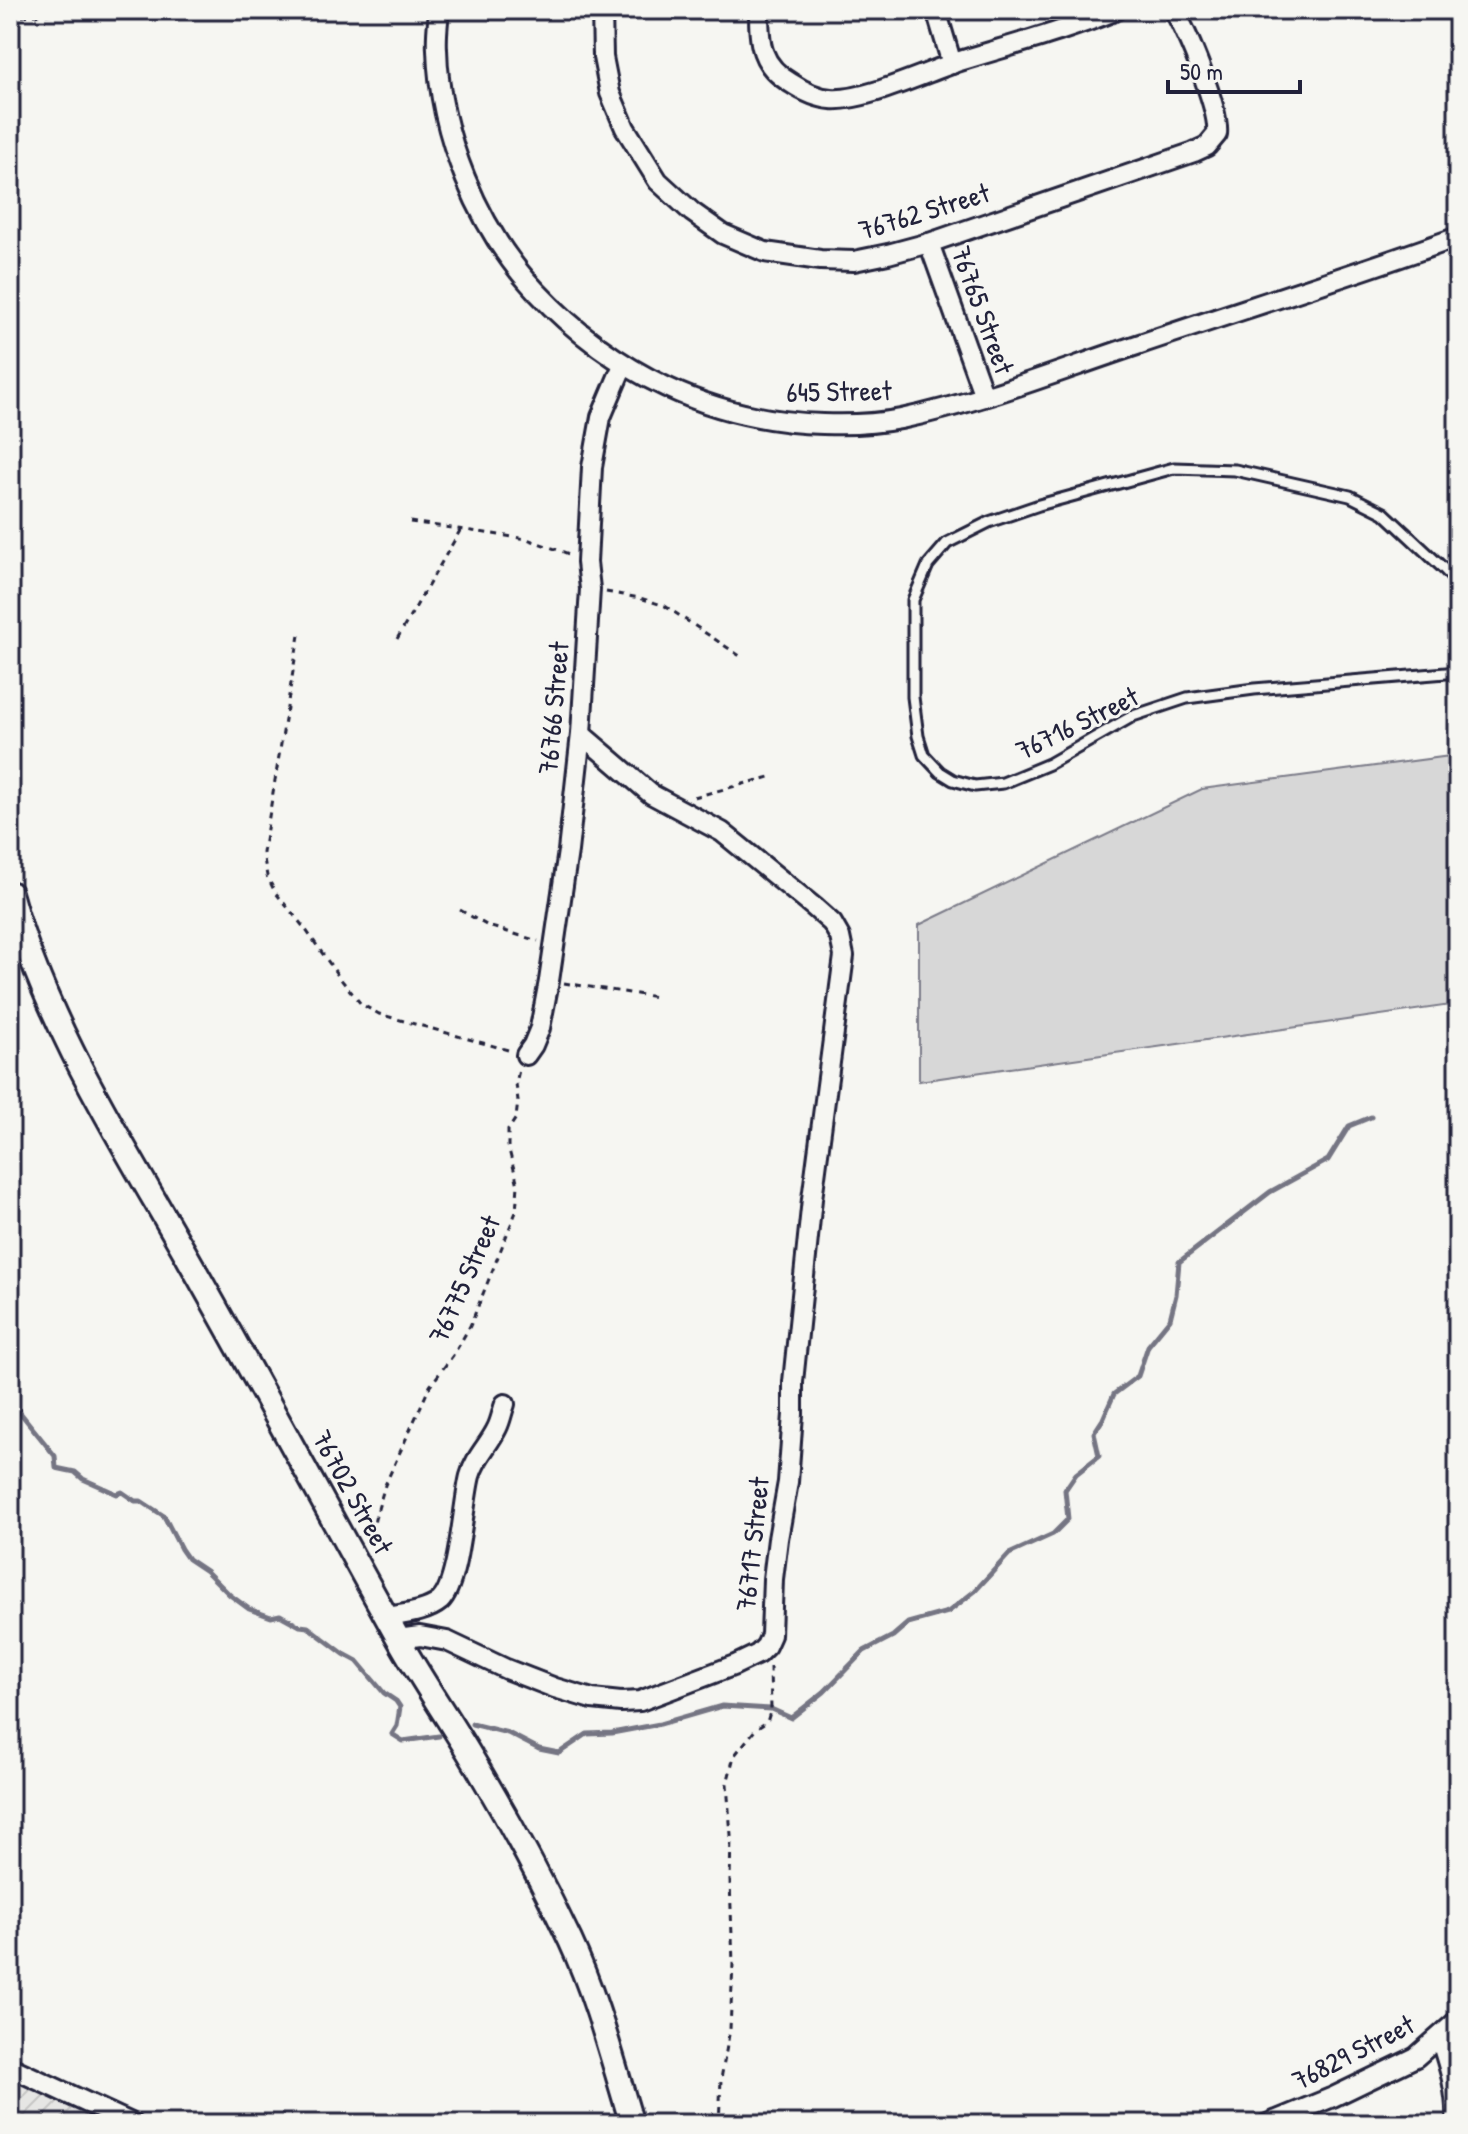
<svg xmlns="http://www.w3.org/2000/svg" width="1468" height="2134" font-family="'Patrick Hand',sans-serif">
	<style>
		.industrial { fill: url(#industrial-furrows) }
		.garden { fill: #d7d7d7; stroke: #7c7c89; stroke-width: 2 }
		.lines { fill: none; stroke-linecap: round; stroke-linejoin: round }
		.stream { stroke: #757583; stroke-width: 5 }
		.service-casing { stroke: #22223b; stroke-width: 15 }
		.minor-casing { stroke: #22223b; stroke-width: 24 }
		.tertiary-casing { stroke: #22223b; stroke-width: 28 }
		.path { stroke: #22223b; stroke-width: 3; stroke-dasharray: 6 6; stroke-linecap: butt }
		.service { stroke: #f6f6f2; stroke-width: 9 }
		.minor { stroke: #f6f6f2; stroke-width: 18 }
		.tertiary { stroke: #f6f6f2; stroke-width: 22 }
		.labels { text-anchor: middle; stroke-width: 6; stroke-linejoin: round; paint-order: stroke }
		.street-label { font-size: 28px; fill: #22223b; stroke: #f6f6f2 }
	</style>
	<defs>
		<pattern id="industrial-furrows" width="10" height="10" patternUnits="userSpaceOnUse" patternTransform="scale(2)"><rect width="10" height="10" fill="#e6e6e4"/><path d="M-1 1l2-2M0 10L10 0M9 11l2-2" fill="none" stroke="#c5c5c4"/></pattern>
	</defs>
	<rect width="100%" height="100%" fill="#f6f6f2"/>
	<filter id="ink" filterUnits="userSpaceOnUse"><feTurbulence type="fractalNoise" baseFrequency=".0125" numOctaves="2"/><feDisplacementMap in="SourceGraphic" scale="16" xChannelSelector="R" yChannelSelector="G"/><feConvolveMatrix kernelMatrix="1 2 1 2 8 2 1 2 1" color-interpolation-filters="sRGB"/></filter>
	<g filter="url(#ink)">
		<path class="industrial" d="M 10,2080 L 104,2124 L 10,2124 Z"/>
		<path class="garden" d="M 1458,755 L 1458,1004 L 919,1081 L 919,925 L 1202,789 Z"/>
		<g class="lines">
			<g class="stream">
				<path d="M 10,1400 L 55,1456 L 56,1468 L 75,1472 L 83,1479 L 117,1494 L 122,1492 L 135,1501 L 141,1501 L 164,1516 L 181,1549 L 188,1559 L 206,1571 L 230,1595 L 249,1609 L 271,1617 L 280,1615 L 300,1626 L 308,1627 L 344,1654 L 357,1661 L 384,1693 L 396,1701 L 400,1707 L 397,1726 L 392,1734 L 403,1741 L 439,1736"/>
				<path d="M 472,1724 L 508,1733 L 539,1749 L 559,1753 L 587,1734 L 612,1733 L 660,1724 L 722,1706 L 771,1709 L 791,1718 L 824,1692 L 864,1651 L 893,1636 L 908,1623 L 948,1612 L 975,1591 L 1009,1554 L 1053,1534 L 1068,1519 L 1065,1490 L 1076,1474 L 1099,1456 L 1094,1433 L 1103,1419 L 1114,1394 L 1138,1376 L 1148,1346 L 1170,1319 L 1176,1295 L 1179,1262 L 1270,1192 L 1328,1160 L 1349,1126 L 1371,1117"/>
			</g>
			<defs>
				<path id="service" d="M 1458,584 L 1444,569 L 1384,513 L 1350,496 L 1235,470 L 1174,468 L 1039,505 L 989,522 L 947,543 L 928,565 L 913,600 L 913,697 L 918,736 L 924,755 L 940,772 L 953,780 L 975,786 L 1003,783 L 1049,764 L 1133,716 L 1187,698 L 1254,689 L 1458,672"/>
				<g id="minor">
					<path d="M 439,10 C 438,23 436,36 437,49 C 439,134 478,229 536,291 C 613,373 711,421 823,424 C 849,425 875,424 901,419 C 981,402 1059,371 1137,345 C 1244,309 1352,275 1458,237"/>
					<path d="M 602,10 L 603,57 L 610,93 L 625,128 L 658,181 L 692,212 L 723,234 L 765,252 L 820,260 L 854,261 L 888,254 L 929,243 L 1194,152 L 1207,146 L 1217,134 C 1220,109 1187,33 1174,10"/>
					<path d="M 759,10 C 759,43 760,65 791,83 C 803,91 817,98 831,99 C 863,102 926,72 960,61 C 1012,45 1066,31 1117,10"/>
					<path d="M 936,10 L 952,64"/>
					<path d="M 929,243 L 984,396"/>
					<path d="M 526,1055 L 533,1045 L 540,1028 L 549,981 L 568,851 L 581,734 L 590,589 L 587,562 L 592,467 L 601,417 L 623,365"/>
					<path d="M 387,1617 C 404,1614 427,1612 440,1601 C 459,1584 463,1503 470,1476 C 475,1457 489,1445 497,1428 C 501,1420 502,1412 505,1404"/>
					<path d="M 398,1639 L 420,1636 L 447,1641 L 506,1669 L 555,1688 L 592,1699 L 621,1702 L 640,1701 L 735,1665 L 758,1654 L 766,1646 L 771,1635 L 773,1579 L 778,1539 L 788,1482 L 793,1414 L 793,1382 L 812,1199 L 844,956 L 840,937 L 832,923 L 814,907 L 722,832 L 651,794 L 581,734"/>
					<path d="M 1440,2038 C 1449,2066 1458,2094 1456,2124"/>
					<path d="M 10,2067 L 133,2124"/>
					<path d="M 1267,2124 L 1333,2097 L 1416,2057 L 1458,2020"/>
				</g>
				<path id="tertiary" d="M 10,893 C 46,1025 122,1142 189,1260 C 260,1385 328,1512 398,1638 C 419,1676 444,1712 467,1750 C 504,1811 539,1875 570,1940 C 597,1998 613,2062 632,2124"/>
			</defs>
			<use href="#service" class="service-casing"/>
			<use href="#minor" class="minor-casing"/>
			<use href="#tertiary" class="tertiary-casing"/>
			<g class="path">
				<path d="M 10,17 L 91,10"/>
				<path d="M 410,522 L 527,539 L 569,554"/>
				<path d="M 606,592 L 640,598 L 665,606 L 740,656"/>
				<path d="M 299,635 L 263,853 L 267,876 L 275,892 L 306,930 L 339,977 L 361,1004 L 379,1014 L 508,1050"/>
				<path d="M 397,639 L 461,529"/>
				<path d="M 694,797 L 770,777"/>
				<path d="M 460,910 L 488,926 L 538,941"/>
				<path d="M 564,983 L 656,997"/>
				<path d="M 370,1545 L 375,1519 L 385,1485 L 430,1386 L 454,1354 L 470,1326 L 516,1212 L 518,1185 L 508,1146 L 508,1130 L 516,1118 L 518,1101 L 516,1083 L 519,1070"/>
				<path d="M 719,2124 L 721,2079 L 730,2029 L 733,1964 L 730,1881 L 731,1835 L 727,1784 L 734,1756 L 756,1729 L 767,1722 L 771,1709 L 770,1667"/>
			</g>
			<use href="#service" class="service"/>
			<use href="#minor" class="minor"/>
			<use href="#tertiary" class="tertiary"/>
		</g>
	</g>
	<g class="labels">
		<g class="street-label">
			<text transform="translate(924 211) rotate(-17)" y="10">76762 Street</text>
			<text transform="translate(983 310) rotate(70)" y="10">76765 Street</text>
			<text transform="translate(839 391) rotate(-1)" y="10">645 Street</text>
			<text transform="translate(553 708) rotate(-85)" y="10">76766 Street</text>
			<text transform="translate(1077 723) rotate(-26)" y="10">76716 Street</text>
			<text transform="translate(464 1279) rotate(-66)" y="10">76775 Street</text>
			<text transform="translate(353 1492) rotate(61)" y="10">76702 Street</text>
			<text transform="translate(752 1544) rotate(-84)" y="10">76717 Street</text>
			<text transform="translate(1353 2052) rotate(-27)" y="10">76829 Street</text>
		</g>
	</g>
	<rect width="1468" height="2134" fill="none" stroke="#f6f6f2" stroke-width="40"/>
	<rect x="20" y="20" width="1428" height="2094" fill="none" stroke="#22223b" stroke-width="3" filter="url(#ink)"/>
	<path d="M1168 80v12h132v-12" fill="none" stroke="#22223b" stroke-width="4"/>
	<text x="1180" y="80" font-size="24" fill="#22223b" stroke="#f6f6f2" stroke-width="6" paint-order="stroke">50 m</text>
</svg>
